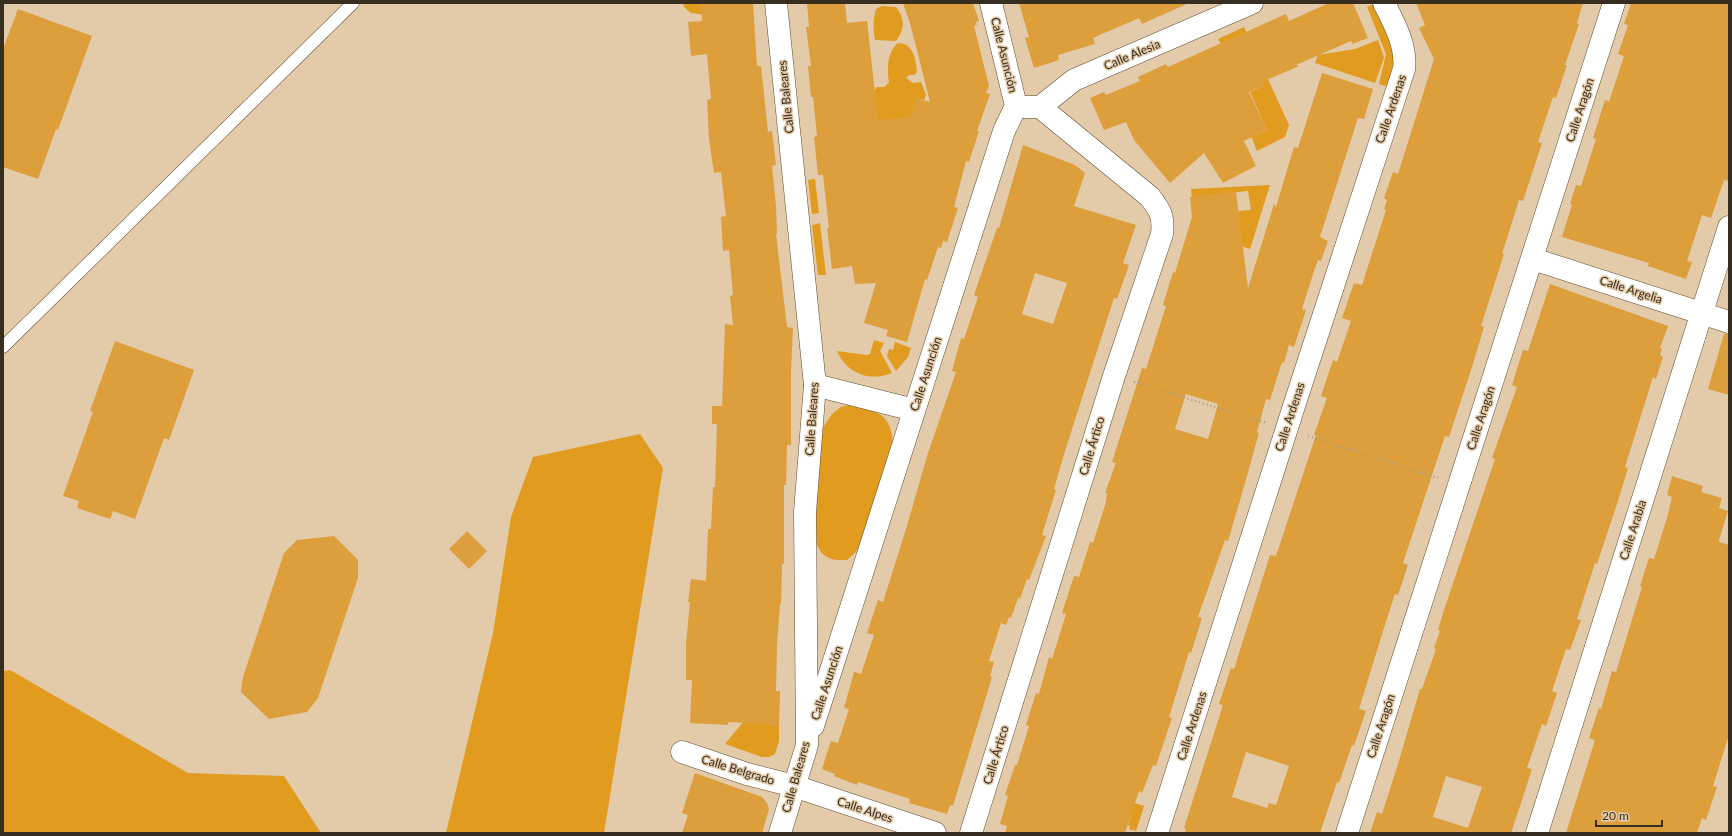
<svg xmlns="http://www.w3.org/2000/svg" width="1732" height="836" font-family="Lato,sans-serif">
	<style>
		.green { fill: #e19b1f }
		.building { fill: #dd9e3c; fill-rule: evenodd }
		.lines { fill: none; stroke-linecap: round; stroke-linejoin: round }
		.service-casing { stroke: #614c2e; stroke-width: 13 }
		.minor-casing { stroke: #614c2e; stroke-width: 23 }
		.path { stroke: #ae9a7f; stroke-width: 2.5; stroke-dasharray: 1 3; stroke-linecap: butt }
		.service { stroke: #fff; stroke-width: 12 }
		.minor { stroke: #fff; stroke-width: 22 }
		.labels { text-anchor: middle; stroke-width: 3; stroke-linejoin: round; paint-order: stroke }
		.street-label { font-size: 12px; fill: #372e20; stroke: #e3caa9 }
	</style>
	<rect width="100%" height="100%" fill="#e3caa9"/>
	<g class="green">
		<path d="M 683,3 L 701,3 L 701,5 L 707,6 L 707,15 L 691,13 L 684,7 Z"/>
		<path d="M 1372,5 L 1374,5 L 1394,49 L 1396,57 L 1389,87 L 1379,84 L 1386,54 L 1367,7 Z"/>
		<path d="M 882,6 L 896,7 C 905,18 905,29 896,41 L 875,40 C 873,30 873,19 876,9 Z"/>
		<path d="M 1244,27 L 1289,125 L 1285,137 L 1257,151 L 1250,133 L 1255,131 L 1257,135 L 1267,130 L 1250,92 L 1264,86 L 1221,44 L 1218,39 Z"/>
		<path d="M 1378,40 L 1384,58 L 1375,83 L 1315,63 L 1318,55 L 1355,49 Z"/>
		<path d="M 898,43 C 913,43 916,59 917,72 L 914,75 L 909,75 L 906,78 L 913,83 L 921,82 L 926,95 L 924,100 L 917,98 L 903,140 L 873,121 L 865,91 L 875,90 L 877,87 L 885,87 L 889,82 C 887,69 887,52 898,43 Z"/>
		<path d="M 815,179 L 819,213 L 812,214 L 808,180 Z"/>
		<path d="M 1270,185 L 1250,249 L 1229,242 L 1240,224 L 1238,211 L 1251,210 L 1248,191 L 1192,197 L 1191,189 Z"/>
		<path d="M 820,223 L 826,275 L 818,275 L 812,225 Z"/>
		<path d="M 874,340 L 884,343 L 880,351 L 892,373 C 870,382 847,374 837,351 L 867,355 L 870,354 Z"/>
		<path d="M 895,342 L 911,348 L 908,357 L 896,371 L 887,356 L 889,349 L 893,350 Z"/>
		<path d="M 852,404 C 876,410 891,414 893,443 L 860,548 L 847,560 C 829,561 821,557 815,540 L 820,432 L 832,414 L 841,407 Z"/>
		<path d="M 640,434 L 663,468 L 604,833 L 446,833 L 493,633 L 511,517 L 533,457 Z"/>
		<path d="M 10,670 L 188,773 L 284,776 L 321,833 L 3,833 L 3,671 Z"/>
		<path d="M 743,722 L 779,725 L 779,741 L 775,754 L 769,757 L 762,757 L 725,744 Z"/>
		<path d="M 1112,796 L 1144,806 L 1136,831 L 1129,829 L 1130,826 L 1128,825 L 1132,812 Z"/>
	</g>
	<g class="building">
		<path d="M 701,3 L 753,3 L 757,66 L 761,66 L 768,132 L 772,131 L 776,165 L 772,166 L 776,206 L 777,234 L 776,234 L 787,327 L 793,328 L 791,372 L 791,445 L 787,445 L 786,485 L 784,485 L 784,564 L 782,564 L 781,604 L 780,604 L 777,645 L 776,691 L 780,691 L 779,725 L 728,722 L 728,725 L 690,723 L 692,680 L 686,680 L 686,644 L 690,602 L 688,602 L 691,579 L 706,581 L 708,529 L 711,529 L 713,487 L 715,487 L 717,424 L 712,424 L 712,406 L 722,406 L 725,324 L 733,325 L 730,296 L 733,295 L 729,250 L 723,251 L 721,217 L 726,216 L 721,172 L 714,173 L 709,139 L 707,100 L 711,99 L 707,54 L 691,56 L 688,22 L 702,21 Z"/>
		<path d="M 807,3 L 845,3 L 847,23 L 867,21 L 878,120 L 910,117 L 917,98 L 930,102 L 910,23 L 903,3 L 973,3 L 979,21 L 976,22 L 977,25 L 974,26 L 989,86 L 986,93 L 990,94 L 977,131 L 979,131 L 969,162 L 966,161 L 954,207 L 958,208 L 947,242 L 943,241 L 941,248 L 938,247 L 927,280 L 925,279 L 907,342 L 886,336 L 888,330 L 864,323 L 876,283 L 855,284 L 852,266 L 832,269 L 827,228 L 829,228 L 823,175 L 818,175 L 814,137 L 817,136 L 813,97 L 811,97 L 808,66 L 811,66 L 806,27 L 809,27 Z"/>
		<path d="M 1019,3 L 1189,3 L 1142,24 L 1139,18 L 1093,38 L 1095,44 L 1058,55 L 1059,60 L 1034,68 L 1025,38 L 1029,37 Z"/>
		<path d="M 1329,3 L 1353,3 L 1368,38 L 1352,44 L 1351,41 L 1296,65 L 1299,66 L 1262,82 L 1264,86 L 1249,92 L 1267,130 L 1244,141 L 1256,166 L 1223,183 L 1204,153 L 1170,183 L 1134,140 L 1126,122 L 1104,130 L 1090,98 L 1104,92 L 1106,95 L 1140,81 L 1138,77 L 1166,64 L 1168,67 L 1286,14 L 1289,21 Z"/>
		<path d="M 1416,3 L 1583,3 L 1577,23 L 1579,24 L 1565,65 L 1567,65 L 1556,98 L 1553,97 L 1538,142 L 1542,143 L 1523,201 L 1519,200 L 1502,254 L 1504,254 L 1481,326 L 1484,327 L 1472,367 L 1449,437 L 1445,436 L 1403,563 L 1408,565 L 1398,595 L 1395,594 L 1383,631 L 1359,709 L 1366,711 L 1354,746 L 1352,745 L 1339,783 L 1337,782 L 1320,833 L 1185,833 L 1186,829 L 1184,828 L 1223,705 L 1219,704 L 1231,668 L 1234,669 L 1270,555 L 1276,556 L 1316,435 L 1314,435 L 1327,398 L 1321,396 L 1333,360 L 1337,362 L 1351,321 L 1342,318 L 1354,283 L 1362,285 L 1386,210 L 1384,209 L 1387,200 L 1384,198 L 1393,172 L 1398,174 L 1434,59 L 1419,28 L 1425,25 ZM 1246,752 L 1289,766 L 1276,805 L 1269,803 L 1267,808 L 1232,797 Z"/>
		<path d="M 1631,3 L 1729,3 L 1729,181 L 1724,180 L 1711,218 L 1702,215 L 1687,261 L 1692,262 L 1686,279 L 1648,266 L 1649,263 L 1562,237 L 1572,205 L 1570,204 L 1576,185 L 1581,186 L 1596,139 L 1593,138 L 1605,100 L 1609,102 L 1624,56 L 1618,54 L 1628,25 L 1624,24 Z"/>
		<path d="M 18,9 L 92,36 L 58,130 L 56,129 L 38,179 L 3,167 L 3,49 Z"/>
		<path d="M 1322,73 L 1373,89 L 1364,119 L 1358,118 L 1320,237 L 1328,241 L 1321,261 L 1318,260 L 1314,271 L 1302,309 L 1306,310 L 1294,347 L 1289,345 L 1284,363 L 1282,362 L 1270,400 L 1266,399 L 1257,432 L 1259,433 L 1245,483 L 1228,541 L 1225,540 L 1198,617 L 1202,618 L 1191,653 L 1189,652 L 1169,717 L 1172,718 L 1156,766 L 1153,765 L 1142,793 L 1139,791 L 1125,833 L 1005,833 L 1007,826 L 1000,824 L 1008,796 L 1005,795 L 1015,765 L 1017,765 L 1029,726 L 1026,725 L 1036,693 L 1039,694 L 1049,657 L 1052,659 L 1066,614 L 1062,613 L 1074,576 L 1079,577 L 1090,542 L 1093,543 L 1106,502 L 1107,493 L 1105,493 L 1116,463 L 1112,462 L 1142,368 L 1146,369 L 1166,306 L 1163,305 L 1173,272 L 1175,273 L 1192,217 L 1190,197 L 1236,192 L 1248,288 L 1274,204 L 1276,207 L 1294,147 L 1298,148 ZM 1186,394 L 1218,404 L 1208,439 L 1175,429 Z"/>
		<path d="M 1023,145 L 1075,165 L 1085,173 L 1074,206 L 1136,225 L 1123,263 L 1129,265 L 1117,299 L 1114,298 L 1065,451 L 1054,489 L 1056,490 L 1042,535 L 1046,536 L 1029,580 L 1027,579 L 1020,599 L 1018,598 L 1011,618 L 1009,617 L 1006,625 L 1001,623 L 989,661 L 994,662 L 990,676 L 992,677 L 953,806 L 950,805 L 947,814 L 909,803 L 910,799 L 858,782 L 857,785 L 834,776 L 835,774 L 822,769 L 831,741 L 838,743 L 849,709 L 844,708 L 854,672 L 861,674 L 874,635 L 867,633 L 878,600 L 883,602 L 906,529 L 928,453 L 956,372 L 952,371 L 961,338 L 964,339 L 978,297 L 974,295 L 997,228 L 999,228 ZM 1035,273 L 1067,283 L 1053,324 L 1022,314 Z"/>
		<path d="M 1550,284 L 1668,326 L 1660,348 L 1662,349 L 1660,355 L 1663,357 L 1656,379 L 1653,377 L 1625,467 L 1628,468 L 1617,504 L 1597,564 L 1595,563 L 1577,619 L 1581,620 L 1570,650 L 1566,649 L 1552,691 L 1557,693 L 1546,726 L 1542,724 L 1527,768 L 1532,769 L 1520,806 L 1511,833 L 1370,833 L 1377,812 L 1382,814 L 1398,764 L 1420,689 L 1422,689 L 1436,649 L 1434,648 L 1440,631 L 1438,630 L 1444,610 L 1495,459 L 1492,458 L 1517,387 L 1512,385 L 1523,350 L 1528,351 ZM 1446,776 L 1482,787 L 1468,828 L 1433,817 Z"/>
		<path d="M 1724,334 L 1729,334 L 1729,395 L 1708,389 Z"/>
		<path d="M 115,341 L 194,370 L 169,440 L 164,438 L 135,519 L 113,511 L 110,519 L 77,508 L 79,501 L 63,496 L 93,412 L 90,411 Z"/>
		<path d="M 1672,476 L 1703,486 L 1701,492 L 1722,498 L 1719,508 L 1728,511 L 1719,540 L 1719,542 L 1729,545 L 1729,735 L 1713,786 L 1717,787 L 1706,820 L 1702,818 L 1697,833 L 1566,833 L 1595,740 L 1589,738 L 1599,708 L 1601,709 L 1612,671 L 1616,672 L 1642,587 L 1640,586 L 1649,558 L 1654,559 L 1667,518 L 1672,497 L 1667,495 Z"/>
		<path d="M 467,531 L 487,551 L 469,569 L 449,549 Z"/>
		<path d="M 334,536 L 358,560 L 358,578 L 318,698 L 307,712 L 269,719 L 241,692 L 243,677 L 284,553 L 297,540 Z"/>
		<path d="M 695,773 L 762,797 L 767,803 L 769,809 L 762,833 L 682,833 L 688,815 L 682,813 Z"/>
	</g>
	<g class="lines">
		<defs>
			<path id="service" d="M 3,347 L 353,3"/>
			<g id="minor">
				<path d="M 776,3 L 815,385 L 805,512 L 807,745 L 780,833"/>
				<path d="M 1025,107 L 1040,107 L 1074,80 L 1252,3"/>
				<path d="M 1533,259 L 1729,322"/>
				<path d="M 815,385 L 914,410"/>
				<path d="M 813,726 L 1004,131 L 1016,106 L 991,3"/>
				<path d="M 682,752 L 747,774 L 794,786 L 935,833"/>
				<path d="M 971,833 L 1114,376 L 1162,234 C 1164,216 1160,210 1150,197 L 1040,107"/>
				<path d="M 1157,833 L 1295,403 L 1404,69 C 1407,46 1394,23 1384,3"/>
				<path d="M 1347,833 C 1435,556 1527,280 1614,3"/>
				<path d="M 1537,833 L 1729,227"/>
			</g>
		</defs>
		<use href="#service" class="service-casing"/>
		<use href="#minor" class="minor-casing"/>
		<g class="path">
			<path d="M 1134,382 L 1267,423"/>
			<path d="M 1308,436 L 1438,478"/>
		</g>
		<use href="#service" class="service"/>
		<use href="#minor" class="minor"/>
	</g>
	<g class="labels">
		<g class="street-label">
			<text transform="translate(1004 55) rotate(76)" y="4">Calle Asunción</text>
			<text transform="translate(1132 55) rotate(-23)" y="4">Calle Alesia</text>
			<text transform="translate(786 97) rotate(-96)" y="4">Calle Baleares</text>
			<text transform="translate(1391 109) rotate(-71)" y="4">Calle Ardenas</text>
			<text transform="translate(1580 110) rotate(-72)" y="4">Calle Aragón</text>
			<text transform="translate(1631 290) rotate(18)" y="4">Calle Argelia</text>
			<text transform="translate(926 374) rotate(-72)" y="4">Calle Asunción</text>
			<text transform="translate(1290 417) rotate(-72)" y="4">Calle Ardenas</text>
			<text transform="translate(1481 418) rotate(-72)" y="4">Calle Aragón</text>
			<text transform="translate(812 419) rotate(-86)" y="4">Calle Baleares</text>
			<text transform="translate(1092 446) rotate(-73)" y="4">Calle Ártico</text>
			<text transform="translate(1633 530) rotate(-72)" y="4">Calle Arabia</text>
			<text transform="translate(827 683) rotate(-72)" y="4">Calle Asunción</text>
			<text transform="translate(1192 726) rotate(-72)" y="4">Calle Ardenas</text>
			<text transform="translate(1381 726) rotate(-72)" y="4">Calle Aragón</text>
			<text transform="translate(996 755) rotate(-73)" y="4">Calle Ártico</text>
			<text transform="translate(738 770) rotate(17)" y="4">Calle Belgrado</text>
			<text transform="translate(796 777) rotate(-74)" y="4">Calle Baleares</text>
			<text transform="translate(865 810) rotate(18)" y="4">Calle Alpes</text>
		</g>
	</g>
	<rect width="1732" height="836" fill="none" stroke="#372e20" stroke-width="8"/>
	<path d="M1596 820v6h66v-6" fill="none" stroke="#372e20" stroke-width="2"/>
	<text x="1602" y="820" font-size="12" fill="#372e20" stroke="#e3caa9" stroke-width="3" paint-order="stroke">20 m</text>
</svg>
